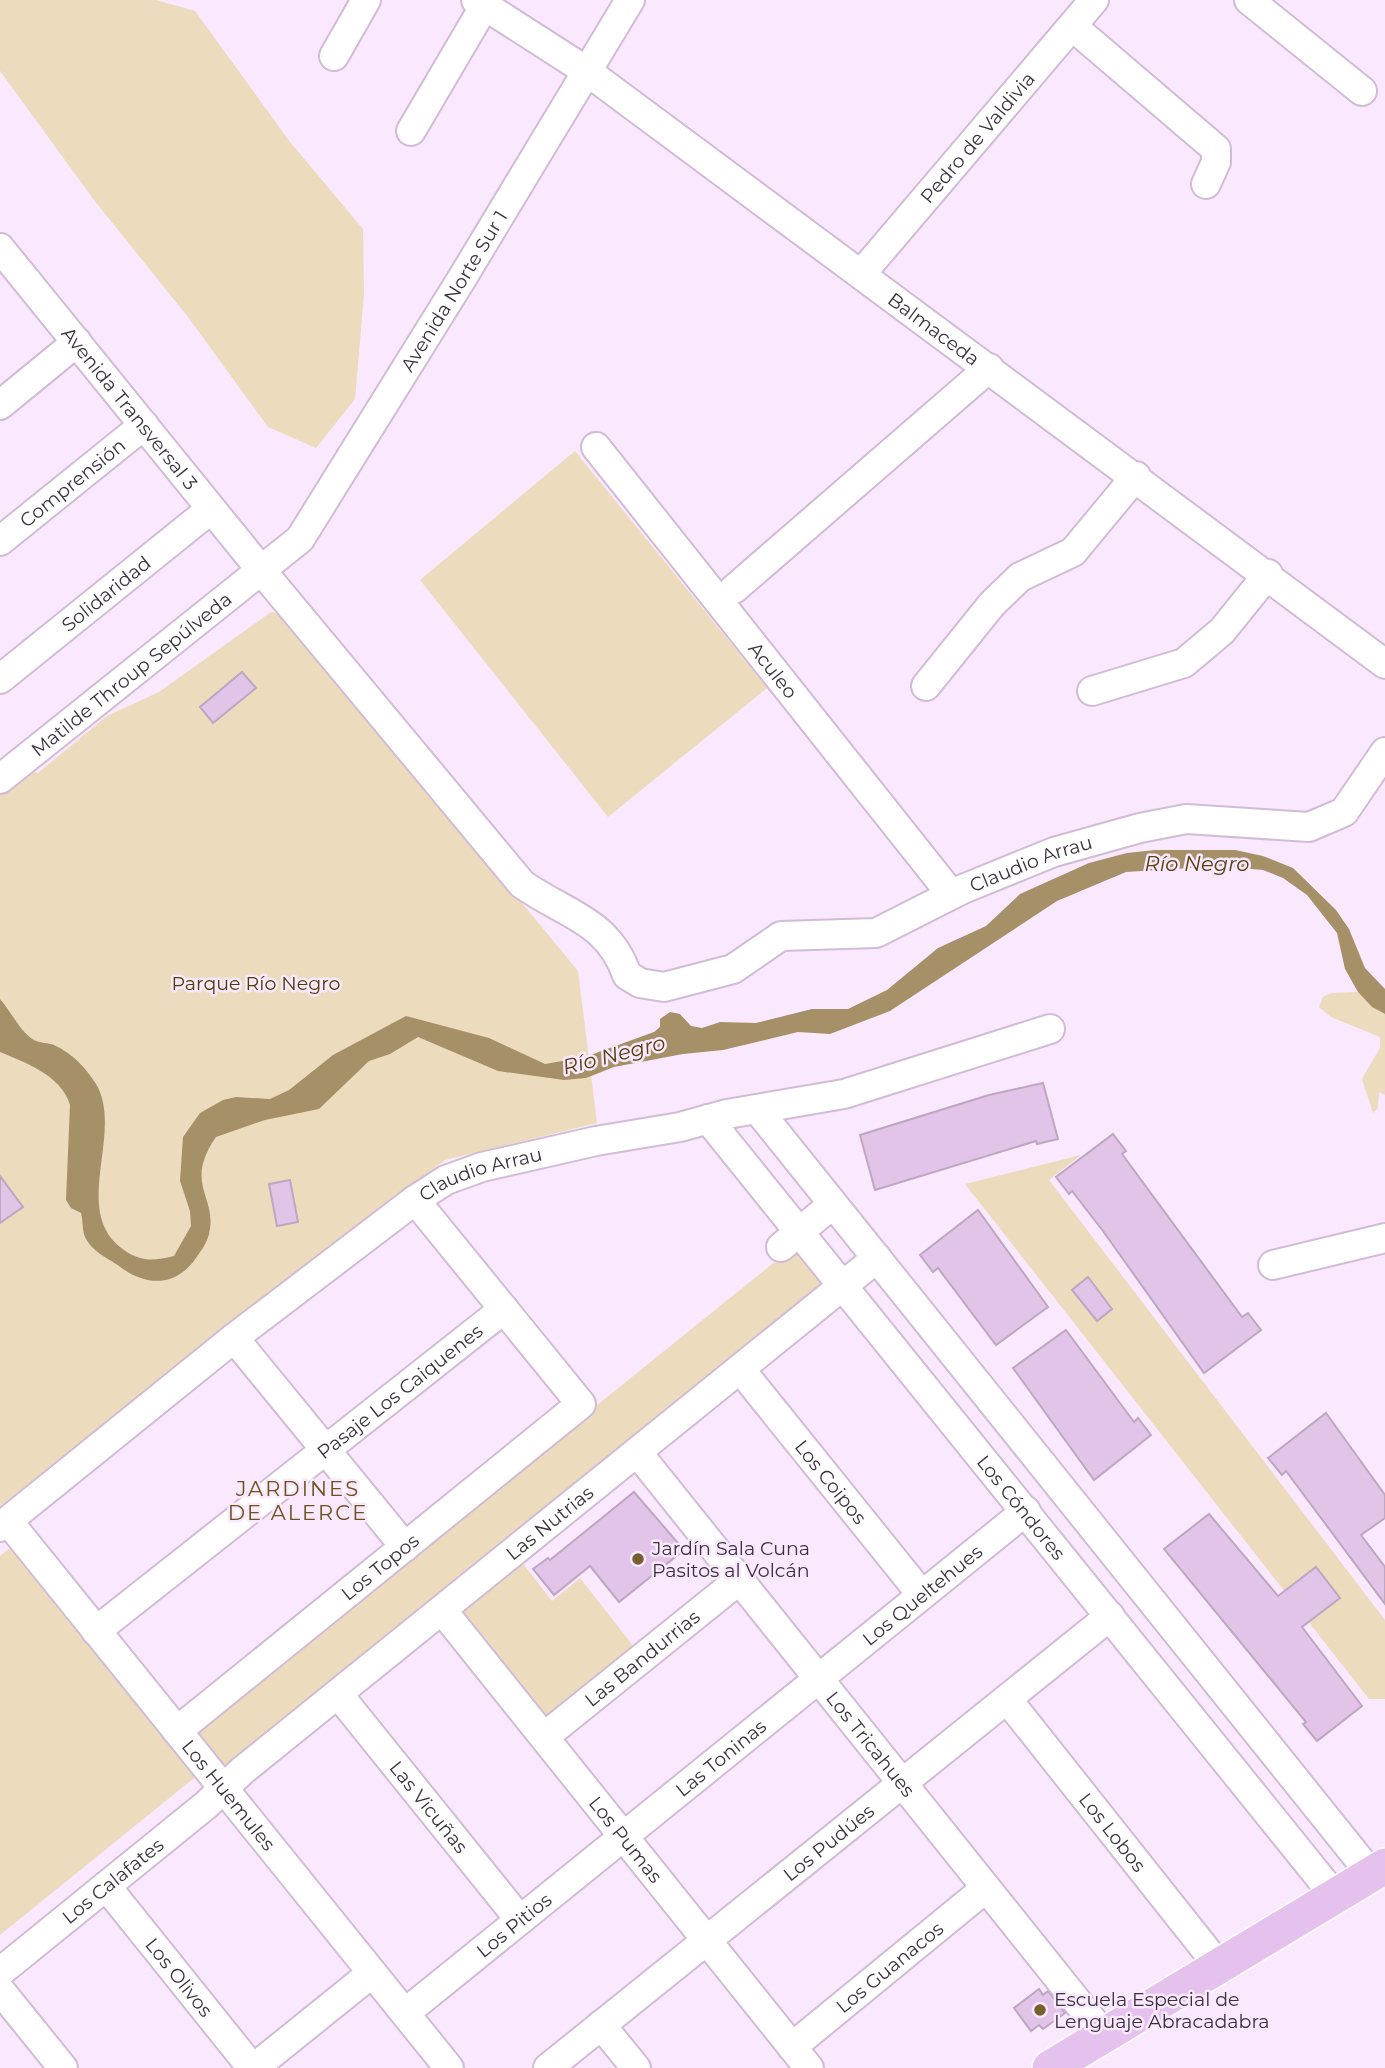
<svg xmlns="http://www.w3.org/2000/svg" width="1385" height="2068" font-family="Montserrat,sans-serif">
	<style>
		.green { fill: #ecdbbd }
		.water { fill: #a69068 }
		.building { fill: #e2c4e9; stroke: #bda7c1; stroke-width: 2 }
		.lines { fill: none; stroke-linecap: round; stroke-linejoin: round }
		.minor-casing { stroke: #d1bcd6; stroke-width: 32 }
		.major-casing { stroke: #fff; stroke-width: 38 }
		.minor { stroke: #fff; stroke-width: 28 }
		.major { stroke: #e5c1ee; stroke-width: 35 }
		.poi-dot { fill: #785f30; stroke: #fae8fe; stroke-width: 2.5 }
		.labels { text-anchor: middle; stroke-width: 5; stroke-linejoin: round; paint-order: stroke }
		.street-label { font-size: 19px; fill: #3b323d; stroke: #fae8fe }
		.park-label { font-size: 19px; fill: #523b05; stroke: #fae8fe }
		.poi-label { font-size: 19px; fill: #3b323d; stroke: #fae8fe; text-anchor: start }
		.water-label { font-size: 21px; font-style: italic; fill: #59410e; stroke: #fae8fe }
		.neighbourhood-label { font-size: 21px; letter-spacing: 2px; fill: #6d521a; stroke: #fae8fe }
	</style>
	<rect width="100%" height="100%" fill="#fae8fe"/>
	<g class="green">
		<path d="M 0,0 L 156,0 L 195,11 L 290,142 L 363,229 L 364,294 L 355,399 L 316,448 L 268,427 L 188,317 L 94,200 L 0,71 Z"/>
		<path d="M 575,451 L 767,688 L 608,817 L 420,580 Z"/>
		<path d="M 271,612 L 285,615 L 578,971 L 597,1123 L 445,1160 L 0,1506 L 0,795 L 29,772 L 38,773 L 107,716 L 159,692 Z"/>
		<path d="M 1358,992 L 1372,1007 L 1385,1014 L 1385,1095 L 1379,1092 L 1378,1108 L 1373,1113 L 1362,1079 L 1380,1048 L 1380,1037 L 1331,1017 L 1319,1007 L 1323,997 L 1331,993 Z"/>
		<path d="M 1081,1155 L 1049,1180 L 1385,1620 L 1385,1699 L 1369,1699 L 965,1184 Z"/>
		<path d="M 796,1249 L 825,1283 L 230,1766 L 219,1764 L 198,1738 L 202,1724 L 787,1252 Z"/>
		<path d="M 14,1545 L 199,1774 L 0,1935 L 0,1556 Z"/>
		<path d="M 521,1561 L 552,1601 L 580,1578 L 638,1652 L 547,1724 L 461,1618 L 461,1607 Z"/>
	</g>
	<path class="water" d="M 1155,850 L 1235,850 L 1263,856 L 1293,868 L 1336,910 L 1349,929 L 1365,968 L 1385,989 L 1385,1014 L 1372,1007 L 1358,992 L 1345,969 L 1337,933 L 1307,895 L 1283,878 L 1263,870 L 1221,866 L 1126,872 L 1057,901 L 890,1011 L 830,1034 L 798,1032 L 723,1050 L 683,1054 L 614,1067 L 586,1078 L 564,1080 L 498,1071 L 418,1037 L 390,1054 L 369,1061 L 319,1109 L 265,1120 L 216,1137 C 183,1185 218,1196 209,1234 C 207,1243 201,1251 196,1258 C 176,1287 146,1287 119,1266 C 106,1257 89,1250 84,1234 C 82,1227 83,1220 81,1213 L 71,1208 L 66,1200 L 70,1105 C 61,1075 26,1063 0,1052 L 0,999 C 11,1011 20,1032 34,1040 C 40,1043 48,1043 54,1045 C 73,1054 85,1067 96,1084 C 125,1133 69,1212 124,1250 C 141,1262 154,1261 174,1256 L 191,1226 L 190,1211 L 180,1181 L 183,1137 L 200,1113 L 223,1100 L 236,1097 L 270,1099 L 289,1090 L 333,1055 L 406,1016 L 489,1038 L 545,1064 L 585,1057 L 654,1032 L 660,1027 L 660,1019 L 670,1012 L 680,1014 L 691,1026 L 702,1028 L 720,1022 L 756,1023 L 812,1009 L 848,1009 L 887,990 L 938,948 L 986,926 L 1020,894 L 1089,863 L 1127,853 Z"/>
	<g class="building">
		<path d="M 242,672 L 256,688 L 213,723 L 200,707 Z"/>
		<path d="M 1043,1083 L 1058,1139 L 1037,1144 L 1036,1141 L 875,1190 L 860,1135 L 989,1095 Z"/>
		<path d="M 1113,1134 L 1126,1151 L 1122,1154 L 1242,1317 L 1248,1313 L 1261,1330 L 1204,1373 L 1103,1231 L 1072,1191 L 1069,1194 L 1056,1177 Z"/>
		<path d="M 0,1176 L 23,1207 L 0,1223 Z"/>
		<path d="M 290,1180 L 298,1222 L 277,1226 L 269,1184 Z"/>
		<path d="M 978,1210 L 1048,1307 L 996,1345 L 938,1268 L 933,1272 L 920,1255 Z"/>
		<path d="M 1088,1277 L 1112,1309 L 1097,1321 L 1072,1290 Z"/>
		<path d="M 1066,1330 L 1134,1422 L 1138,1418 L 1151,1435 L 1094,1480 L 1013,1368 Z"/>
		<path d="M 1326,1413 L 1385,1495 L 1385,1518 L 1361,1535 L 1385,1567 L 1385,1604 L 1286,1471 L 1282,1475 L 1268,1458 Z"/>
		<path d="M 634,1492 L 684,1550 L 619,1602 L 590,1566 L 554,1595 L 533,1569 L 548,1558 L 550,1560 Z"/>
		<path d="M 1209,1514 L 1278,1596 L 1316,1567 L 1340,1598 L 1302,1627 L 1362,1706 L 1317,1741 L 1303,1724 L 1306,1722 L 1164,1549 Z"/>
		<path d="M 1039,1989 L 1043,1995 L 1048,1991 L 1065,2013 L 1043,2029 L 1039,2025 L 1031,2031 L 1014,2008 Z"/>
	</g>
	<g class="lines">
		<defs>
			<g id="minor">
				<path id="s1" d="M 476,0 L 588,72 L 1385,664"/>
				<path d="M 1249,0 L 1362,91"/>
				<path d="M 1072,26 L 1216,149 L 1216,162 L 1206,184"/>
				<path d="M 334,56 L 366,0"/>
				<path d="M 411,131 L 485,5"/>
				<path id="s2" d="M 0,248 L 261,570 L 522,884 C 566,915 608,920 627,975 L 640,983 L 664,987 L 733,969 L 781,936 L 876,933 L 963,889 L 1054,852 L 1140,828 L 1186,819 L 1309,827 L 1344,812 L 1385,752"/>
				<path id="s3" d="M 862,273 L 1094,0"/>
				<path d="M 0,405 L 77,342"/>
				<path id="s4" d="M 596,447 L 951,894"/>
				<path id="s5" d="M 0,541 L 144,425"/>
				<path d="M 734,589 L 989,368"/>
				<path id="s6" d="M 0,679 L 211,509"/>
				<path d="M 926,686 L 992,604 L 1020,577 L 1073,552 L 1136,476"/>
				<path d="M 1092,691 L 1184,663 L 1222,631 L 1268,574"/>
				<path id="s7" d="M 0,779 L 300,539 L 461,280 L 630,0"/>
				<path d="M 757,1109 L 1371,1874"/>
				<path id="s8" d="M 708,1119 L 1334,1895"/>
				<path d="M 781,1247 L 833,1204"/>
				<path d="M 1273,1265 L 1385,1238"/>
				<path d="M 234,1338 L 405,1547"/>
				<path id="s9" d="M 740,1369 L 922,1595"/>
				<path id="s10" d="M 637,1452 L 1104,2035"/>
				<path id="s11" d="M 8,1521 L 449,2068"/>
				<path id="s12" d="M 0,1527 L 234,1338 L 415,1200 L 446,1180 L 482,1167 L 596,1141 L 680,1127 L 727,1114 L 844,1094 L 1050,1029"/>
				<path id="s13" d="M 442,1610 L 809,2068"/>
				<path id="s14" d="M 96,1631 L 504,1309"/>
				<path id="s15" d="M 338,1694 L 520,1920"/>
				<path id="s16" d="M 1007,1699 L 1218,1965"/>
				<path id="s17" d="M 177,1731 L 581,1404 L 415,1200"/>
				<path id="s18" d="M 544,1737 L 739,1580"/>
				<path id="s19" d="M 106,1886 L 252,2068"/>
				<path id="s20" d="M 0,1972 L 206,1805 L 242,1771 L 877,1258"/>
				<path d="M 0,1990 L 63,2068"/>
				<path id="s21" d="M 405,2013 L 1026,1511"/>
				<path d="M 601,2025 L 636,2068"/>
				<path id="s22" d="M 792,2047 L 986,1888"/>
				<path d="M 254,2068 L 372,1973"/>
				<path id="s23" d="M 548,2068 L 1110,1616"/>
			</g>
			<path id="major" d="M 1050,2068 L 1385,1866"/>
		</defs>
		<use href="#minor" class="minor-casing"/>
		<use href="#major" class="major-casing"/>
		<use href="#minor" class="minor"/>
		<use href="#major" class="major"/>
	</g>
	<g class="poi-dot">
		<circle cx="638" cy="1559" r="7"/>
		<circle cx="1040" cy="2010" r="7"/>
	</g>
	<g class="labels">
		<g class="street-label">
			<text dy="7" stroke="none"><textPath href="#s3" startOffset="178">Pedro de Valdivia</textPath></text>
			<text dy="7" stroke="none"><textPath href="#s7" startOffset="676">Avenida Norte Sur 1</textPath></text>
			<text dy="7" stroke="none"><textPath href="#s1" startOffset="564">Balmaceda</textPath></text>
			<text dy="7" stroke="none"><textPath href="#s2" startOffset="206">Avenida Transversal 3</textPath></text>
			<text dy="7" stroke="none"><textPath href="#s5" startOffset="93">Comprensión</textPath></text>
			<text dy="7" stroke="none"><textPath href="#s6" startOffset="136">Solidaridad</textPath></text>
			<text dy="7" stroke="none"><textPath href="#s4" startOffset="285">Aculeo</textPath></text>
			<text dy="7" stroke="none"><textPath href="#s7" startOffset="168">Matilde Throup Sepúlveda</textPath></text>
			<text dy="7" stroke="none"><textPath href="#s2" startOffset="1400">Claudio Arrau</textPath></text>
			<text dy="7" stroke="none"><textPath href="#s12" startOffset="600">Claudio Arrau</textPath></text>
			<text dy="7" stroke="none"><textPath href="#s14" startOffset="387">Pasaje Los Caiquenes</textPath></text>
			<text dy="7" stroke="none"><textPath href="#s9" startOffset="145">Los Coipos</textPath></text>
			<text dy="7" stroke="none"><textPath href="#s8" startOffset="499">Los Cóndores</textPath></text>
			<text dy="7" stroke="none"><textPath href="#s20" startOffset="710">Las Nutrias</textPath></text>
			<text dy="7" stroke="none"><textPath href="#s17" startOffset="261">Los Topos</textPath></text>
			<text dy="7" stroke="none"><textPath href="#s21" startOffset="665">Los Queltehues</textPath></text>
			<text dy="7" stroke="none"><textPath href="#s18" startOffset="126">Las Bandurrias</textPath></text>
			<text dy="7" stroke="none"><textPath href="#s10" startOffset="374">Los Tricahues</textPath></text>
			<text dy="7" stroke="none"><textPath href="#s21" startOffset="406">Las Toninas</textPath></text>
			<text dy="7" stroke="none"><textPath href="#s11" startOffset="352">Los Huemules</textPath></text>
			<text dy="7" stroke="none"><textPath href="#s15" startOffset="145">Las Vicuñas</textPath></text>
			<text dy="7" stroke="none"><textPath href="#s16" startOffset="170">Los Lobos</textPath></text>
			<text dy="7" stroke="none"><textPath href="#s13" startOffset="294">Los Pumas</textPath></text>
			<text dy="7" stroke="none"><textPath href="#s23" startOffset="360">Los Pudúes</textPath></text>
			<text dy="7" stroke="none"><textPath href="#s20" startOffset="145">Los Calafates</textPath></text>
			<text dy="7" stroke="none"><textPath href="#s21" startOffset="140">Los Pitios</textPath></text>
			<text dy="7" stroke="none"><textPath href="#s22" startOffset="126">Los Guanacos</textPath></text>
			<text dy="7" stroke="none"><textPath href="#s19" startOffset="117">Los Olivos</textPath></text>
		</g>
		<g class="park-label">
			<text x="256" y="990">Parque Río Negro</text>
		</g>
		<g class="poi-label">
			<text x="652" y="1555">Jardín Sala Cuna<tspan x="652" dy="22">Pasitos al Volcán</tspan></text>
			<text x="1054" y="2006">Escuela Especial de<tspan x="1054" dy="22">Lenguaje Abracadabra</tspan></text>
		</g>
		<g class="water-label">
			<text x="1197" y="871">Río Negro</text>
			<text transform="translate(614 1055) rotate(-14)" y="7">Río Negro</text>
		</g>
		<g class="neighbourhood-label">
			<text x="298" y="1496">JARDINES<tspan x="298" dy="24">DE ALERCE</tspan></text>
		</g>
	</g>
</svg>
